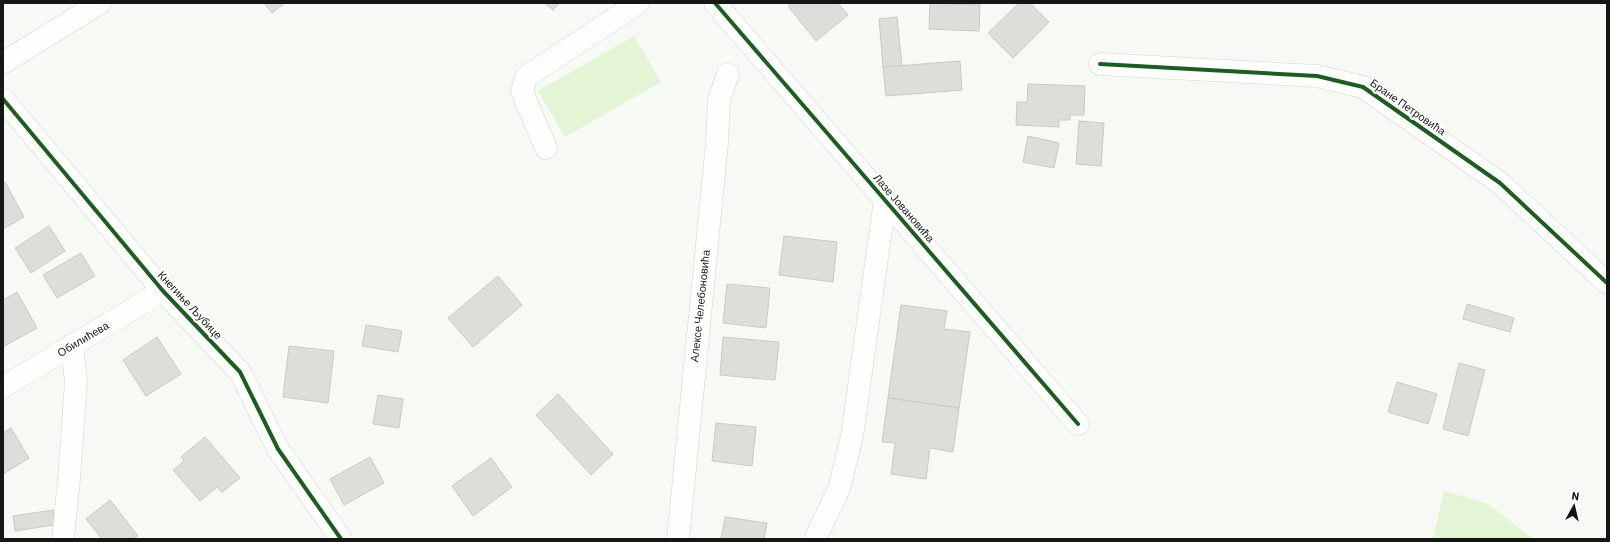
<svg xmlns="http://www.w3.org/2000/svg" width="1610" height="542" font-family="Barlow,sans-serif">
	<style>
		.green { fill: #e3f5d5 }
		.building { fill: #dcded9; stroke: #c7cac5 }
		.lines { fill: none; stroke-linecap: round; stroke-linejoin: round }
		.minor-casing { stroke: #d1d4cf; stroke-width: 23 }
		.major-casing { stroke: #d1d4cf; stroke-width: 23 }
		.minor { stroke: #fefefd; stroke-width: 22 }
		.major { stroke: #fefefd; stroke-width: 22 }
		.cycleway-casing { stroke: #fff; stroke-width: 6 }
		.cycleway { stroke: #1b5e20; stroke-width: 4 }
		.labels { text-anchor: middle; stroke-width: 4; stroke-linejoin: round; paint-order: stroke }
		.street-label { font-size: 11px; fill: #151714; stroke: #fff }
	</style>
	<rect width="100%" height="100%" fill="#f7faf4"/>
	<g class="green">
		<path d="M 634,36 L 661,82 L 565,137 L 538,91 Z"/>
		<path d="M 1444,491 L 1488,504 L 1534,539 L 1433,539 Z"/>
	</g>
	<g class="building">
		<path d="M 264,3 L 285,3 L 272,13 Z"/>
		<path d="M 545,3 L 560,3 L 553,10 Z"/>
		<path d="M 792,3 L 838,3 L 848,15 L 816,41 L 788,6 Z"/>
		<path d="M 930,3 L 980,5 L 979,31 L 929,29 Z"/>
		<path d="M 1019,3 L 1030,3 L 1049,22 L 1013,58 L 988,33 Z"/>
		<path d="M 897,17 L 902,66 L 883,67 L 879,19 Z"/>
		<path d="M 960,61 L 962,90 L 886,96 L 883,67 Z"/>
		<path d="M 1028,84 L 1085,86 L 1084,115 L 1070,115 L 1070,120 L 1059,120 L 1059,127 L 1016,125 L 1017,102 L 1027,102 Z"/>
		<path d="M 1079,121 L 1104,123 L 1101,166 L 1076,164 Z"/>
		<path d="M 1028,136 L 1059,143 L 1054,168 L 1023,162 Z"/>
		<path d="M 5,182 L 24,217 L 3,229 L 3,183 Z"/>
		<path d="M 49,226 L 65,251 L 31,273 L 15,248 Z"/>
		<path d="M 784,236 L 837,242 L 833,282 L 779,275 Z"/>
		<path d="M 81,253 L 95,276 L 57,298 L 43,275 Z"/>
		<path d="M 498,276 L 522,305 L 473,347 L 448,318 Z"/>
		<path d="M 727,284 L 770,288 L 766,328 L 723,323 Z"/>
		<path d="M 17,292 L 37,328 L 3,347 L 3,300 Z"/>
		<path d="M 1467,304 L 1514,318 L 1510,332 L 1463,319 Z"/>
		<path d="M 901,305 L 947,311 L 944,329 L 970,332 L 959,408 L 888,398 Z"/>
		<path d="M 366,325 L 402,331 L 398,352 L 362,346 Z"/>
		<path d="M 157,337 L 181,374 L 146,396 L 123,360 Z"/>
		<path d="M 723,337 L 779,342 L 775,380 L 720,375 Z"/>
		<path d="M 289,346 L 334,351 L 328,403 L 283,397 Z"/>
		<path d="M 1459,363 L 1485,370 L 1468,436 L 1443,429 Z"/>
		<path d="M 1397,382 L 1437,394 L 1428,424 L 1388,412 Z"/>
		<path d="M 558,394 L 613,454 L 591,475 L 536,415 Z"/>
		<path d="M 378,395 L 403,399 L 399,428 L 373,424 Z"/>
		<path d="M 888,398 L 959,408 L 953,452 L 930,448 L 926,479 L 891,474 L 895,443 L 882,442 Z"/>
		<path d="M 716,423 L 756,427 L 752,466 L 712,461 Z"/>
		<path d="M 11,428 L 29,458 L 3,474 L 3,433 Z"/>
		<path d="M 205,437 L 240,478 L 222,492 L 217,487 L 200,501 L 173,470 L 184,461 L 181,457 Z"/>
		<path d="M 370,457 L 384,483 L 344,505 L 330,479 Z"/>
		<path d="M 491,458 L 512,487 L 473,516 L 452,486 Z"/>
		<path d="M 110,500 L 138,536 L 133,539 L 102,539 L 86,519 Z"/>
		<path d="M 53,510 L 54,525 L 15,531 L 13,516 Z"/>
		<path d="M 725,517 L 767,523 L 764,539 L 721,539 Z"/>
	</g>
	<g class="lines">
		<defs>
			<g id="minor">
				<path d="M 715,3 L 1078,424"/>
				<path d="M 1100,64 L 1317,76 L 1363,87 L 1500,183 L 1607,283"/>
				<path d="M 3,99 L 163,291 L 240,372 L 278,449 L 341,539"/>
				<path d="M 546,148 L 522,92 L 526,77 L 638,3"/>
				<path d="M 3,387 L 163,291"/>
				<path d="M 63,539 L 69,479 L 76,381 L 72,345"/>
				<path d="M 678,539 L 717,143 L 719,100 L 728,74"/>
				<path d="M 815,539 L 839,489 L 852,436 L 885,200"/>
			</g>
			<path id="major" d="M 3,63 L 100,3"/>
		</defs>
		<use href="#minor" class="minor-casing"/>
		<use href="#major" class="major-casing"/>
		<use href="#minor" class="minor"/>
		<use href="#major" class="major"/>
		<defs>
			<g id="cycleway">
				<path d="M 715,3 L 1078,424"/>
				<path d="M 1100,64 L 1317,76 L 1363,87 L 1500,183 L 1607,283"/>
				<path d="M 3,99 L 163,291 L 240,372 L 278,449 L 341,539"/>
			</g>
		</defs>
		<use href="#cycleway" class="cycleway-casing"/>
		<use href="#cycleway" class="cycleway"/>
	</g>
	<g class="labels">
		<g class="street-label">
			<text transform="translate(1408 107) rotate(35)" y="4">Бране Петровића</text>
			<text transform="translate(904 208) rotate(49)" y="4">Лазе Јовановића</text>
			<text transform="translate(190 305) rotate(47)" y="4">Кнегиње Љубице</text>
			<text transform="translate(700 306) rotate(-84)" y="4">Алексе Челебоновића</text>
			<text transform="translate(83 339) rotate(-31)" y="4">Обилићева</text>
		</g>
	</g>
	<rect width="1610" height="542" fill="none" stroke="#151714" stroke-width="8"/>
	<g transform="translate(1574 506) rotate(8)" stroke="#ffffff" stroke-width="3" paint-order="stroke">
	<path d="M0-3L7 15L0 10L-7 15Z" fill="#151714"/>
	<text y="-6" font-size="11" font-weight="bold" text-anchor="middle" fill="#151714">N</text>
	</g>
</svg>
